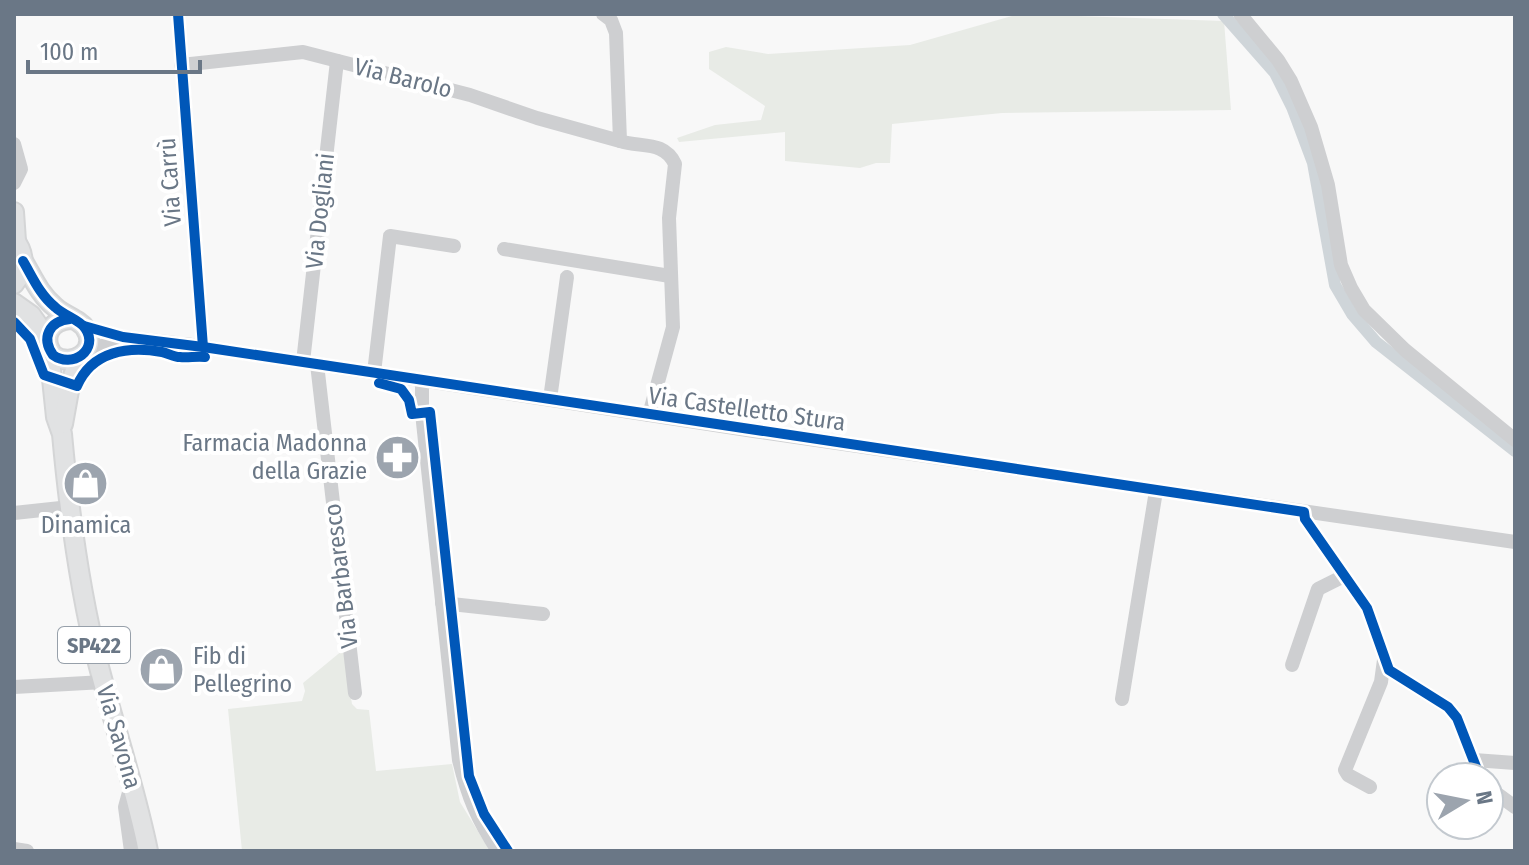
<svg xmlns="http://www.w3.org/2000/svg" width="1529" height="865" font-family="'Fira Sans Condensed',sans-serif">
	<style>
		.green { fill: #e8ebe6 }
		.lines { fill: none; stroke-linecap: round; stroke-linejoin: round }
		.canal { stroke: #cfd5d9; stroke-width: 12 }
		.major-casing { stroke: #d4d5d6; stroke-width: 22 }
		.minor { stroke: #cecfd1; stroke-width: 14 }
		.major { stroke: #e1e2e3; stroke-width: 18 }
		.cycleway-casing { stroke: #fff; stroke-width: 15 }
		.cycleway { stroke: #0057b8; stroke-width: 10 }
		.labels { text-anchor: middle; stroke-width: 8; stroke-linejoin: round; paint-order: stroke }
		.shield { fill: #fff; stroke: #97a0aa; stroke-width: 2 }
		.shield-label { font-size: 22px; font-weight: bold; fill: #6a7786 }
		.street-label { font-size: 24px; fill: #6a7786; stroke: #fff }
		.poi-label { font-size: 24px; fill: #6a7786; stroke: #fff; text-anchor: end }
	</style>
	<rect width="100%" height="100%" fill="#f8f8f8"/>
	<g class="green">
		<path d="M 1019,14 L 1224,21 L 1231,110 L 1002,113 L 892,124 L 890,163 L 876,163 L 860,168 L 785,161 L 785,132 L 679,142 L 677,138 L 715,125 L 761,120 L 765,106 L 709,69 L 709,52 L 726,47 L 768,54 L 910,45 Z"/>
		<path d="M 343,650 L 352,704 L 357,709 L 369,710 L 376,771 L 452,764 L 460,802 L 490,851 L 242,851 L 228,709 L 302,701 L 305,691 L 303,683 Z"/>
	</g>
	<g class="lines">
		<path class="canal" d="M 1223,14 L 1275,73 L 1292,107 L 1313,163 L 1335,285 L 1352,314 L 1376,342 L 1515,451"/>
		<defs>
			<g id="major">
				<path d="M 14,212 L 16,241"/>
				<path d="M 14,239 C 25,253 26,269 14,284"/>
				<path d="M 23,261 C 33,278 40,295 55,307 C 63,315 80,320 85,328 C 100,350 72,369 53,355 C 41,338 49,321 70,319"/>
				<path d="M 14,303 L 31,315 L 47,338"/>
				<path d="M 49,350 L 56,417 L 62,434 C 69,511 79,588 98,663 C 114,726 135,787 148,851"/>
				<path d="M 63,424 L 70,385 L 79,358"/>
			</g>
		</defs>
		<use href="#major" class="major-casing"/>
		<g class="minor">
			<path d="M 178,14 L 203,347"/>
			<path d="M 603,14 L 611,20 L 616,33 L 620,141 C 640,148 664,140 675,164 L 669,218 L 673,327 L 649,415"/>
			<path d="M 1240,14 L 1278,60 L 1291,81 L 1311,127 L 1328,185 L 1341,265 L 1351,288 L 1364,310 L 1405,350 L 1515,440"/>
			<path d="M 181,65 L 303,52 L 470,95 L 537,118 L 620,141"/>
			<path d="M 14,144 L 21,169 L 14,183"/>
			<path d="M 504,249 L 670,276"/>
			<path d="M 84,326 L 123,337 L 175,343"/>
			<path d="M 185,344 L 754,431 L 1515,542"/>
			<path d="M 84,354 L 123,337"/>
			<path d="M 303,362 L 337,61"/>
			<path d="M 317,364 L 355,693"/>
			<path d="M 374,373 L 390,236 L 454,246"/>
			<path d="M 422,380 L 422,413 L 459,760 C 468,797 477,819 498,851"/>
			<path d="M 550,399 L 567,277"/>
			<path d="M 1304,512 L 1305,519 L 1367,608 L 1389,670 L 1448,707 L 1457,718 L 1480,777"/>
			<path d="M 14,513 L 70,507"/>
			<path d="M 442,603 L 543,614"/>
			<path d="M 1292,665 L 1318,589 L 1344,576"/>
			<path d="M 14,687 L 104,682"/>
			<path d="M 1122,699 L 1156,491"/>
			<path d="M 1474,760 L 1515,763"/>
			<path d="M 1370,787 L 1348,775 L 1345,770 L 1381,682 L 1384,660"/>
			<path d="M 1489,788 L 1515,807"/>
			<path d="M 14,849 L 27,851"/>
			<path d="M 131,851 L 125,807 L 131,785"/>
		</g>
		<use href="#major" class="major"/>
		<defs>
			<g id="cycleway">
				<path d="M 178,14 L 203,347"/>
				<path d="M 23,261 C 33,278 40,295 55,307 C 63,315 80,320 85,328 C 100,350 72,369 53,355 C 41,338 49,321 70,319"/>
				<path d="M 14,322 L 30,339 L 44,375 L 77,386 C 92,351 128,346 162,352 C 168,353 173,357 180,357 C 188,358 196,356 205,357"/>
				<path d="M 84,326 L 123,337 L 203,347 L 1304,512 L 1305,519 L 1367,608 L 1389,670 L 1448,707 L 1457,718 L 1480,777"/>
				<path d="M 379,383 L 401,389 L 409,400 L 412,414 L 430,412 L 469,776 L 484,814 L 508,851"/>
			</g>
		</defs>
		<use href="#cycleway" class="cycleway-casing"/>
		<use href="#cycleway" class="cycleway"/>
	</g>
	<defs>
		<symbol id="pharmacy-disc" viewBox="-11 -11 22 22"><circle r="9.5" fill="#9ca4ae" stroke="#fff"/><path d="M-2-6h4v4h4v4h-4v4h-4v-4h-4v-4h4Z" fill="#fff"/></symbol>
		<symbol id="shop-disc" viewBox="-11 -11 22 22"><circle r="9.5" fill="#9ca4ae" stroke="#fff"/><path d="M-5-2.5h2.3a2.7 3.5 0 0 1 5.4 0H5L5.5 6h-11ZM-1.5-2.5h3a1.5 2.3 0 0 0-3 0Z" fill="#fff"/></symbol>
	</defs>
	<g fill-rule="evenodd">
		<use href="#pharmacy-disc" x="372" y="432" width="51" height="51"/>
		<use href="#shop-disc" x="60" y="458" width="51" height="51"/>
		<use href="#shop-disc" x="136" y="644" width="51" height="51"/>
	</g>
	<g class="labels">
		<rect class="shield" x="58" y="627" width="72" height="36" rx="6"/>
		<g class="shield-label">
			<text x="94" y="653">SP422</text>
		</g>
		<g class="street-label">
			<text transform="translate(403 78) rotate(14)" y="8">Via Barolo</text>
			<text transform="translate(170 182) rotate(-94)" y="8">Via Carrù</text>
			<text transform="translate(320 211) rotate(-84)" y="8">Via Dogliani</text>
			<text transform="translate(747 409) rotate(8)" y="8">Via Castelletto Stura</text>
			<text transform="translate(341 576) rotate(-97)" y="8">Via Barbaresco</text>
			<text transform="translate(119 737) rotate(74)" y="8">Via Savona</text>
		</g>
		<g class="poi-label">
			<text x="367" y="451">Farmacia Madonna<tspan x="367" dy="28">della Grazie</tspan></text>
			<text x="86" y="533" text-anchor="middle">Dinamica</text>
			<text x="193" y="664" text-anchor="start">Fib di<tspan x="193" dy="28">Pellegrino</tspan></text>
		</g>
	</g>
	<rect width="1529" height="865" fill="none" stroke="#6a7786" stroke-width="32"/>
	<g transform="translate(1465 801) rotate(80)"><circle r="38" fill="#ffffff" stroke="#c3c9cf" stroke-width="2"/>
	<path d="M0-6L14 30L0 20L-14 30Z" fill="#9ca4ae"/>
	<text y="-12" font-size="22" font-weight="bold" text-anchor="middle" fill="#6a7786">N</text>
	</g>
	<path d="M28 60v12h172v-12" fill="none" stroke="#6a7786" stroke-width="4"/>
	<text x="40" y="60" font-size="24" fill="#6a7786" stroke="#ffffff" stroke-width="6" paint-order="stroke">100 m</text>
</svg>
